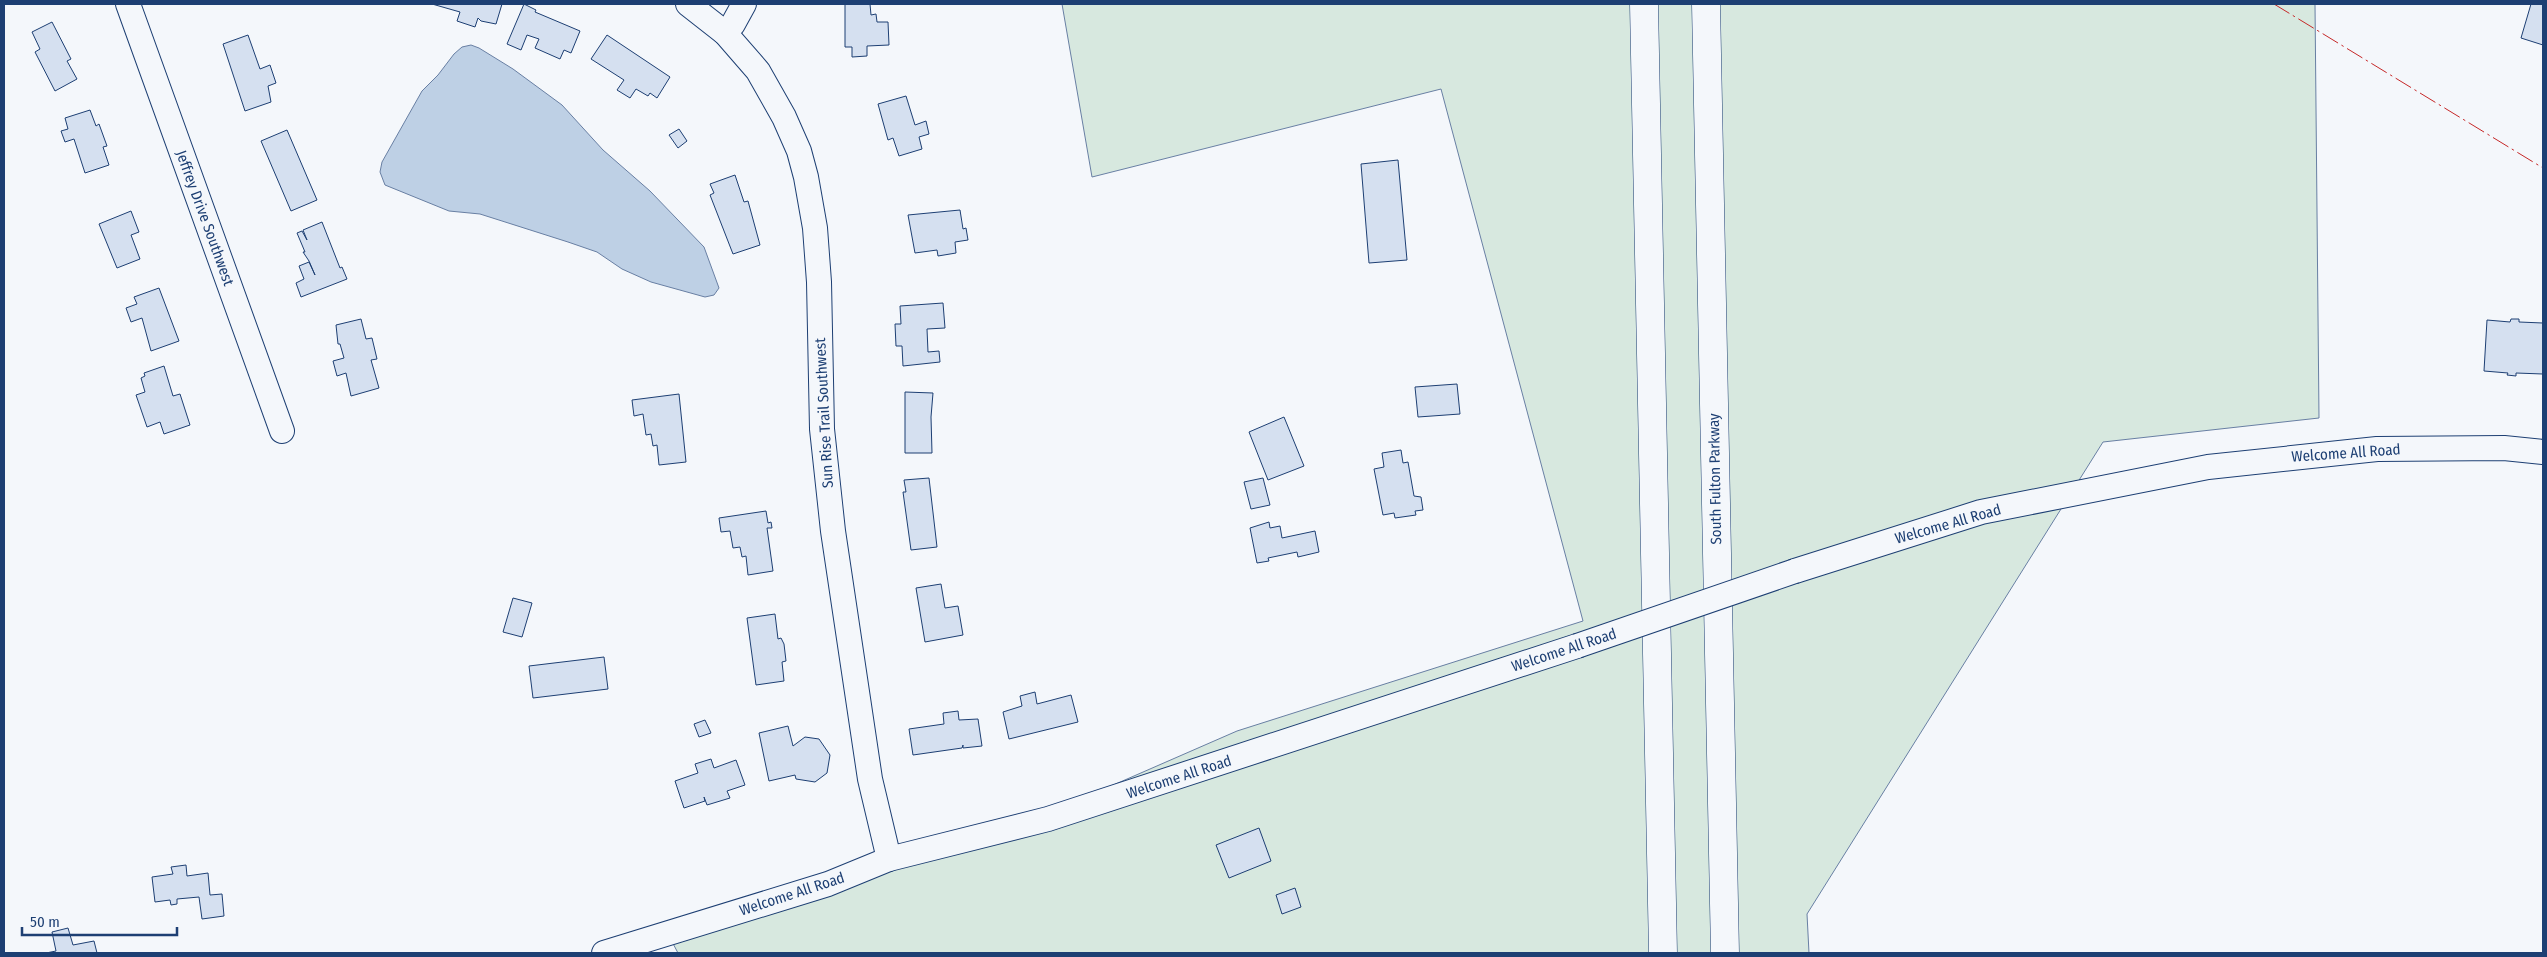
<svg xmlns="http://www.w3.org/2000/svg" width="2547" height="957" font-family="'Fira Sans Condensed',sans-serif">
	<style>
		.green { fill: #d7e8df; stroke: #687fa3 }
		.water { fill: #bed0e5; stroke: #687fa3 }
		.building { fill: #d5e0f0; stroke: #1d3f73 }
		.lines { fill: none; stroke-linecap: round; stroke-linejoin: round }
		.minor-casing { stroke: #1d3f73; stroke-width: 26 }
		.highway-casing { stroke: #1d3f73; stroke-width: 29 }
		.minor { stroke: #f4f7fb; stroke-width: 24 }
		.highway { stroke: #f4f7fb; stroke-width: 28 }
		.minor-bridge-casing { stroke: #1d3f73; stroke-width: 26; stroke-linecap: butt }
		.minor-bridge { stroke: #f4f7fb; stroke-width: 24 }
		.power { stroke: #c62828; stroke-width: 1; stroke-dasharray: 18 4 2.5 4; stroke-linecap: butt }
		.labels { text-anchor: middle; stroke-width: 4; stroke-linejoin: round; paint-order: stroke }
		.street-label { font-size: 15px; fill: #1d3f73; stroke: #f4f7fb }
	</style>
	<rect width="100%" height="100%" fill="#f4f7fb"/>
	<path class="green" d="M 1062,4 L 2315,4 L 2319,418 L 2103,442 L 1807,914 L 1809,953 L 678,953 L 669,936 L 1095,793 L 1237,731 L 1583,621 L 1441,89 L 1092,177 Z"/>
	<path class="water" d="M 471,45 L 479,48 L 513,69 L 562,105 L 603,150 L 650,191 L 704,247 L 719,288 L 714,295 L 705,297 L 651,282 L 622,269 L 597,252 L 568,242 L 480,214 L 449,211 L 385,185 L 380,172 L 382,162 L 422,91 L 438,75 L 454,54 L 462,47 Z"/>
	<g class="building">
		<path d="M 432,4 L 502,4 L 496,24 L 481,21 L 478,18 L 475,27 L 457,21 L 460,12 Z"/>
		<path d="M 524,4 L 536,10 L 535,12 L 580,31 L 571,53 L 564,50 L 560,59 L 535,48 L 539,39 L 527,35 L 521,50 L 507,44 Z"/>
		<path d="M 845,4 L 870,4 L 871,15 L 876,14 L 877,22 L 888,22 L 889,45 L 867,46 L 867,56 L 852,57 L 852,47 L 845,47 Z"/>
		<path d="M 2531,4 L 2543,4 L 2543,45 L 2521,38 Z"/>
		<path d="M 52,22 L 71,59 L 67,61 L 77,79 L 55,91 L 35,52 L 40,49 L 32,32 Z"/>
		<path d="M 248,35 L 260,69 L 270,65 L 276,83 L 268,86 L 271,102 L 245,111 L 223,44 Z"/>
		<path d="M 607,35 L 670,77 L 657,98 L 650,93 L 648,96 L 636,89 L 630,98 L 617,90 L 624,80 L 591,59 Z"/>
		<path d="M 906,96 L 915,125 L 926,121 L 929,134 L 919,137 L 922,149 L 899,156 L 893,138 L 888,140 L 878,104 Z"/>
		<path d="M 90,110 L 96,126 L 99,124 L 107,146 L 103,147 L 109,165 L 85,173 L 74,139 L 65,142 L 61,131 L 68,129 L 65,118 Z"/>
		<path d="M 679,129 L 687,141 L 678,148 L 669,135 Z"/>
		<path d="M 287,130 L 317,200 L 291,211 L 261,141 Z"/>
		<path d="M 1398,160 L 1407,260 L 1369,263 L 1361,164 Z"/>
		<path d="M 735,175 L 744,202 L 748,201 L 760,245 L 733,254 L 710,195 L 714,193 L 710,184 Z"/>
		<path d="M 960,210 L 963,229 L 966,228 L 968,240 L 955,242 L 956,253 L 938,256 L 937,250 L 915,253 L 908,215 Z"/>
		<path d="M 131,211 L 139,232 L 131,235 L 140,259 L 117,268 L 99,224 Z"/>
		<path d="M 322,222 L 340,268 L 342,267 L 347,279 L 301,297 L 296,283 L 304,279 L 299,266 L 309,262 L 315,275 L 309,261 L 303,252 L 305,252 L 297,233 L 302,231 L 307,240 L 303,230 Z"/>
		<path d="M 159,288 L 179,341 L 151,351 L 142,318 L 131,322 L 126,308 L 137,304 L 134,297 Z"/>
		<path d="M 943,303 L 945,328 L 927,329 L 928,352 L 939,351 L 940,362 L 903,366 L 902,346 L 896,346 L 895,324 L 901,324 L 900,306 Z"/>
		<path d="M 361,319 L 366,339 L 372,338 L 377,359 L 371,360 L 379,388 L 351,396 L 346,373 L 337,376 L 333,361 L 344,358 L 340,344 L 338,344 L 336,325 Z"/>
		<path d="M 2511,319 L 2519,319 L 2519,322 L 2543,323 L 2543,374 L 2516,373 L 2516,376 L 2507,375 L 2508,373 L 2484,371 L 2487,320 L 2510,322 Z"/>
		<path d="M 164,366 L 173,396 L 180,394 L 190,425 L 164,434 L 160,422 L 147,427 L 136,395 L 145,392 L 141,378 L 145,376 L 144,373 Z"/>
		<path d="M 1457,384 L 1460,414 L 1418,417 L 1415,387 Z"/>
		<path d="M 905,392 L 933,393 L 931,417 L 932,453 L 905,453 Z"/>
		<path d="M 679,394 L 686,462 L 659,465 L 657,445 L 653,446 L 651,434 L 646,435 L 643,414 L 634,416 L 632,400 Z"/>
		<path d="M 1284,417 L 1304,466 L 1268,480 L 1249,432 Z"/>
		<path d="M 1401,450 L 1403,463 L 1408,462 L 1414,496 L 1421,497 L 1423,510 L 1415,511 L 1416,515 L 1395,518 L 1394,513 L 1383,515 L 1374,469 L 1384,467 L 1382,453 Z"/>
		<path d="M 929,478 L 937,547 L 911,550 L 903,492 L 906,492 L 904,480 Z"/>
		<path d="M 1263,478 L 1270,505 L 1251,509 L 1244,482 Z"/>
		<path d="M 766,511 L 768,523 L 771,522 L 772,528 L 767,528 L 773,571 L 748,575 L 746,556 L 742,557 L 740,547 L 733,548 L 730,531 L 721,532 L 719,518 Z"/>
		<path d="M 1269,522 L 1270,528 L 1280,526 L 1282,538 L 1315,531 L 1319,552 L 1298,557 L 1297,552 L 1268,558 L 1269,561 L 1257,563 L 1250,528 Z"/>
		<path d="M 941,584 L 945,608 L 958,606 L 963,635 L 925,642 L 916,588 Z"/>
		<path d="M 513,598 L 532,603 L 522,637 L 503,632 Z"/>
		<path d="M 775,614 L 778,639 L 781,638 L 784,644 L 786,661 L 782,662 L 784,681 L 756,685 L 747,618 Z"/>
		<path d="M 604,657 L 608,689 L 533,698 L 529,666 Z"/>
		<path d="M 1035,692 L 1037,704 L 1071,695 L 1078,722 L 1009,739 L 1003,712 L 1022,706 L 1020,696 Z"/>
		<path d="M 958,711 L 959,720 L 978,719 L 982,746 L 963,748 L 963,745 L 962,748 L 913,755 L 909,729 L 944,724 L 943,713 Z"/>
		<path d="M 705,720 L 711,733 L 699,737 L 694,724 Z"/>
		<path d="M 788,726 L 793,746 L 805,737 L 819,739 L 830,755 L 827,773 L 815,782 L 796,779 L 795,775 L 769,781 L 759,733 Z"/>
		<path d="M 711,759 L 714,768 L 736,760 L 745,785 L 727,791 L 730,798 L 707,805 L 704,797 L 705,801 L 684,808 L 675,781 L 698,773 L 695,764 Z"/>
		<path d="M 1259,828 L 1271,861 L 1229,878 L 1216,845 Z"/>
		<path d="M 186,865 L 187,876 L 208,873 L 210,895 L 222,894 L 224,916 L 202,919 L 199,897 L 177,899 L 177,904 L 171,905 L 170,900 L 155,902 L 152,877 L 173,874 L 171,867 Z"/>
		<path d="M 1295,888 L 1301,907 L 1282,914 L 1276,895 Z"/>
		<path d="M 68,928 L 73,945 L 94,941 L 97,953 L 46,953 L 56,951 L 52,932 Z"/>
	</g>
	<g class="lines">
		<defs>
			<g id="minor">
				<path d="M 128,4 L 282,431"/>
				<path d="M 688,4 L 725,33 L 758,71 L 784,117 L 799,151 L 806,177 L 815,228 L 819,282 L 822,429 L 833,531 L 870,779 L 889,859"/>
				<path d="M 725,33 L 733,24 L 744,4"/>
				<path d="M 1795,571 L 1981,512 L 2208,467 L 2377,449 L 2504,448 L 2543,452"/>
				<path d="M 604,953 L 828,884 L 889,859 L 1048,819 L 1577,646"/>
			</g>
			<g id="highway">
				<path d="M 1644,4 L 1663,953"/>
				<path d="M 1706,4 L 1725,953"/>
			</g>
		</defs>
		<use href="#minor" class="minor-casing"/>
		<use href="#highway" class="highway-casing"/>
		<use href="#minor" class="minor"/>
		<use href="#highway" class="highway"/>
		<defs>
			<path id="minor-bridge" d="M 1577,646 L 1795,571"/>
		</defs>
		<use href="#minor-bridge" class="minor-bridge-casing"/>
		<use href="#minor-bridge" class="minor-bridge"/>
		<path class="power" d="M 2274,4 L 2543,168"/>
	</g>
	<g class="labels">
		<g class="street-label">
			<text transform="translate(205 218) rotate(70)" y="5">Jeffrey Drive Southwest</text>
			<text transform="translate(824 413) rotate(-93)" y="5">Sun Rise Trail Southwest</text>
			<text transform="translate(2346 453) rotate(-4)" y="5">Welcome All Road</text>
			<text transform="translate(1715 479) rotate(-91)" y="5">South Fulton Parkway</text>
			<text transform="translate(1948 524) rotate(-16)" y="5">Welcome All Road</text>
			<text transform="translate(1564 650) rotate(-18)" y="5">Welcome All Road</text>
			<text transform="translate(1179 777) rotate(-18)" y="5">Welcome All Road</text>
			<text transform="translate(792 894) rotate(-18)" y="5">Welcome All Road</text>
		</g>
	</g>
	<rect width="2547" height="957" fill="none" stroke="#1d3f73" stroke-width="10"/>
	<path d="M22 927v8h155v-8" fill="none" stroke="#1d3f73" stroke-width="2.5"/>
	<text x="30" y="927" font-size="15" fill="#1d3f73" stroke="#f4f7fb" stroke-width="4" paint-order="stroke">50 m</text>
</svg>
